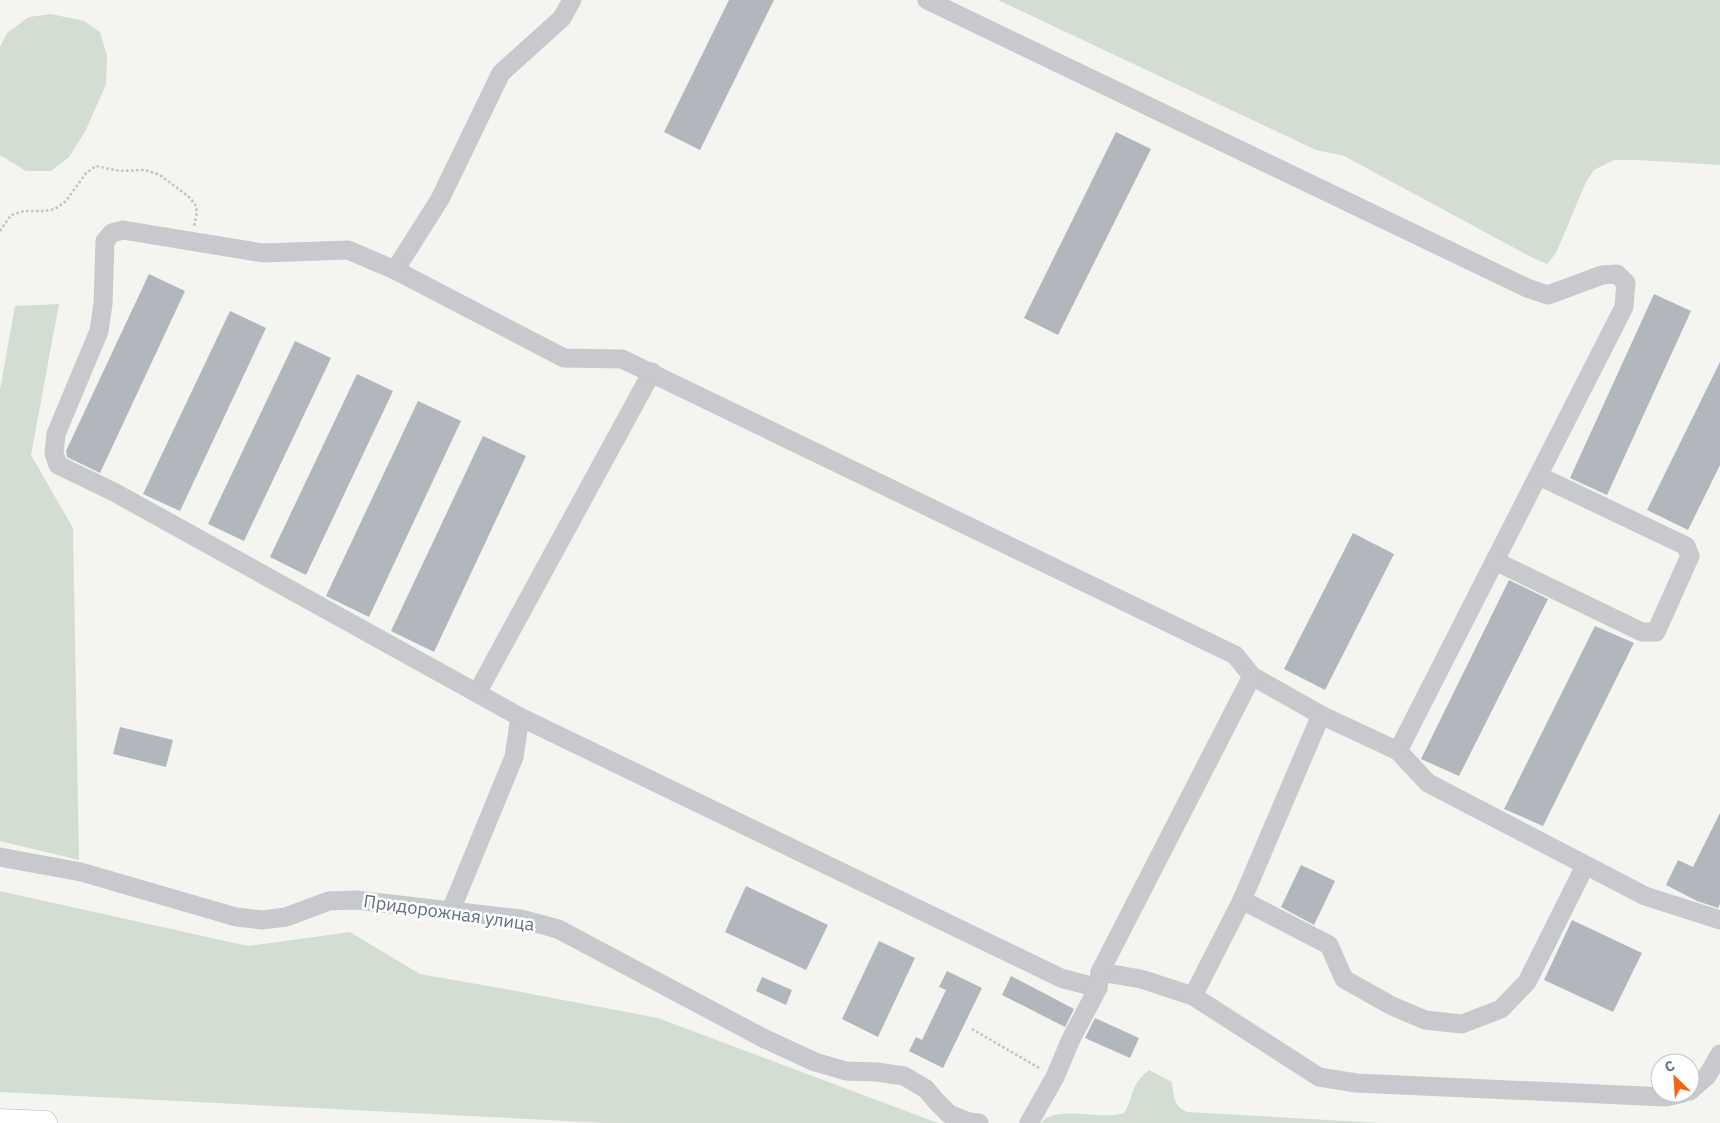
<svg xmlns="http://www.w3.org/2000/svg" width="1720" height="1123" font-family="'IBM Plex Sans',sans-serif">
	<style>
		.green { fill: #d4ddd1 }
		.building { fill: #b1b7bd }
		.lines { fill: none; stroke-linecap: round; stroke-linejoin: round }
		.major-casing { stroke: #b9bcc0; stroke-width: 25 }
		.path { stroke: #c0c1c3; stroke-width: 2.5; stroke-dasharray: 2.5 2.5; stroke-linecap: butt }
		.minor { stroke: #c7c9cd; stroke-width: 19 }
		.major { stroke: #fff; stroke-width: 24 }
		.labels { text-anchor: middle; stroke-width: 5; stroke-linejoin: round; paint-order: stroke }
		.street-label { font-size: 18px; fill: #617084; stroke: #fff }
	</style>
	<rect width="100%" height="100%" fill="#f4f5f0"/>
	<g class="green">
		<path d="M 998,0 L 1720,0 L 1720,165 L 1637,160 L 1614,160 L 1594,170 L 1586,182 L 1556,253 L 1547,264 L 1533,258 L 1344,156 L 1316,150 Z"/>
		<path d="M 51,14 L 84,21 L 100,32 L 107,56 L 106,84 L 86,130 L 69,157 L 51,171 L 26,171 L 0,155 L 0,47 L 7,33 L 29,17 Z"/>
		<path d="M 59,304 L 31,455 L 73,528 L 79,860 L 0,841 L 0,390 L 15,306 Z"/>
		<path d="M 0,891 L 248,946 L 350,932 L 420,974 L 505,989 L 658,1018 L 938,1123 L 606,1123 L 0,1092 Z"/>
		<path d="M 1149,1070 L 1172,1082 C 1174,1096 1173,1106 1187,1112 L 1381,1123 L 1041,1123 C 1055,1104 1103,1121 1124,1113 C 1135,1095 1129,1086 1149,1070 Z"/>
	</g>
	<g class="building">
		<path d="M 729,0 L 774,0 L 700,150 L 664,132 Z"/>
		<path d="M 1116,132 L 1151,149 L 1058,335 L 1024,318 Z"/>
		<path d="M 149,274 L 185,291 L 100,473 L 67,457 L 66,451 Z"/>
		<path d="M 1654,294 L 1691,311 L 1607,495 L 1570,478 Z"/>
		<path d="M 230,311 L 266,328 L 180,511 L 143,494 Z"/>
		<path d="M 295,341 L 331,358 L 244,541 L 208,524 Z"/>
		<path d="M 1720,362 L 1720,465 L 1688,530 L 1647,510 Z"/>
		<path d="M 357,374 L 393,391 L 306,575 L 270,557 Z"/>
		<path d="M 418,401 L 461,421 L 369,617 L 326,596 Z"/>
		<path d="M 483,436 L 526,456 L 434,652 L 391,631 Z"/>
		<path d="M 1353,533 L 1394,554 L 1325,690 L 1284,669 Z"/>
		<path d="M 1509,580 L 1548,599 L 1459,776 L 1421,759 Z"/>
		<path d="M 1595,626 L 1634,643 L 1543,826 L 1504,809 Z"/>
		<path d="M 120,727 L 173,740 L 166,767 L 113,754 Z"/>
		<path d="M 1720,813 L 1720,904 L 1718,908 L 1697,901 L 1666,885 L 1678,860 L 1693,867 Z"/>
		<path d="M 1301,865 L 1335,881 L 1314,925 L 1281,907 Z"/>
		<path d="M 746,886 L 828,925 L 806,970 L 725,932 Z"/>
		<path d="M 1572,920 L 1642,953 L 1613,1012 L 1544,980 Z"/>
		<path d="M 879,941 L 915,958 L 878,1037 L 842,1019 Z"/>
		<path d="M 947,971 L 982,988 L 943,1068 L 909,1051 L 916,1037 L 922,1040 L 946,990 L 939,987 Z"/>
		<path d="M 1011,976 L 1074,1009 L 1065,1027 L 1002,995 Z"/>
		<path d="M 762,977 L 792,990 L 786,1005 L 756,991 Z"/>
		<path d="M 1095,1018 L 1139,1038 L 1130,1058 L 1085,1038 Z"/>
	</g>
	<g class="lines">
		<defs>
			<path id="major" d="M 0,1121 L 45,1123"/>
		</defs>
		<use href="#major" class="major-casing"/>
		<g class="path">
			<path d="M 0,231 L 11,215 L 24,211 L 44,211 L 55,209 L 66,201 L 86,173 L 96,166 L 120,171 L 145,170 L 160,175 L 188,196 L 195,204 L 197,212 L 194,227"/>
			<path d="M 972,1029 L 1041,1069"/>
		</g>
		<g class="minor">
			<path d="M 927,0 L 1527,288 L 1548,295 L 1602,275 L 1617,274 L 1626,283 L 1624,307 L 1398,751"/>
			<path d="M 395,270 L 440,199 L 501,73 L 562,18 L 572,0"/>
			<path d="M 1495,561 L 1642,632 L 1656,632 L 1690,556 L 1686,546 L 1539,476"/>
			<path d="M 477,693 L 652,372"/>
			<path d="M 0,857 L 81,872 L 236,917 L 262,920 L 286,917 L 329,901 L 356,900 L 521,919 L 558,929 L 765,1039 L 815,1062 L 846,1071 L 877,1072 L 904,1076 L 926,1089 L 936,1101 L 949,1114 L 969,1122 L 979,1123"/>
			<path d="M 1242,900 L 1329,945 L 1344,979 L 1392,1006 L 1425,1020 L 1462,1024 L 1501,1009 L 1527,982 L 1585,866"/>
			<path d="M 451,910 L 514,757 L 520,717"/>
			<path d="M 1100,972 L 1141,979 L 1193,996 L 1319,1077 L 1356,1083 L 1666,1097 L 1683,1093"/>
			<path d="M 1098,988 L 1061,978 L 520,717 L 114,492 L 58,465 L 54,453 L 56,434 L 99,331 L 103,304 L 105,241 L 112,233 L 123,230 L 263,253 L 348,250 L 395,270 L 564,358 L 622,359 L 1235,655 L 1252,676 L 1321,715 L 1398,751 L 1428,783 L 1645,896 L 1720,920"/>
			<path d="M 1193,996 L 1242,900 L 1321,715"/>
			<path d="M 1690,1091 L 1707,1076 L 1720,1054"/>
			<path d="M 1029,1123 L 1055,1077 L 1071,1039 L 1098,988 L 1100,972 L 1252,676"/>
		</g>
		<use href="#major" class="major"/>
	</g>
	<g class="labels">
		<g class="street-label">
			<text transform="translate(449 913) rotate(8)" y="6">Придорожная улица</text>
		</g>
	</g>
	<g transform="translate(1675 1078) rotate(335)"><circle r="24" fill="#ffffff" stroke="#c0c6ce"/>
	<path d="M0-4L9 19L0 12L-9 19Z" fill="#f46412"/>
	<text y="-8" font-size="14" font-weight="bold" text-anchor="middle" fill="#617084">С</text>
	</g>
</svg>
